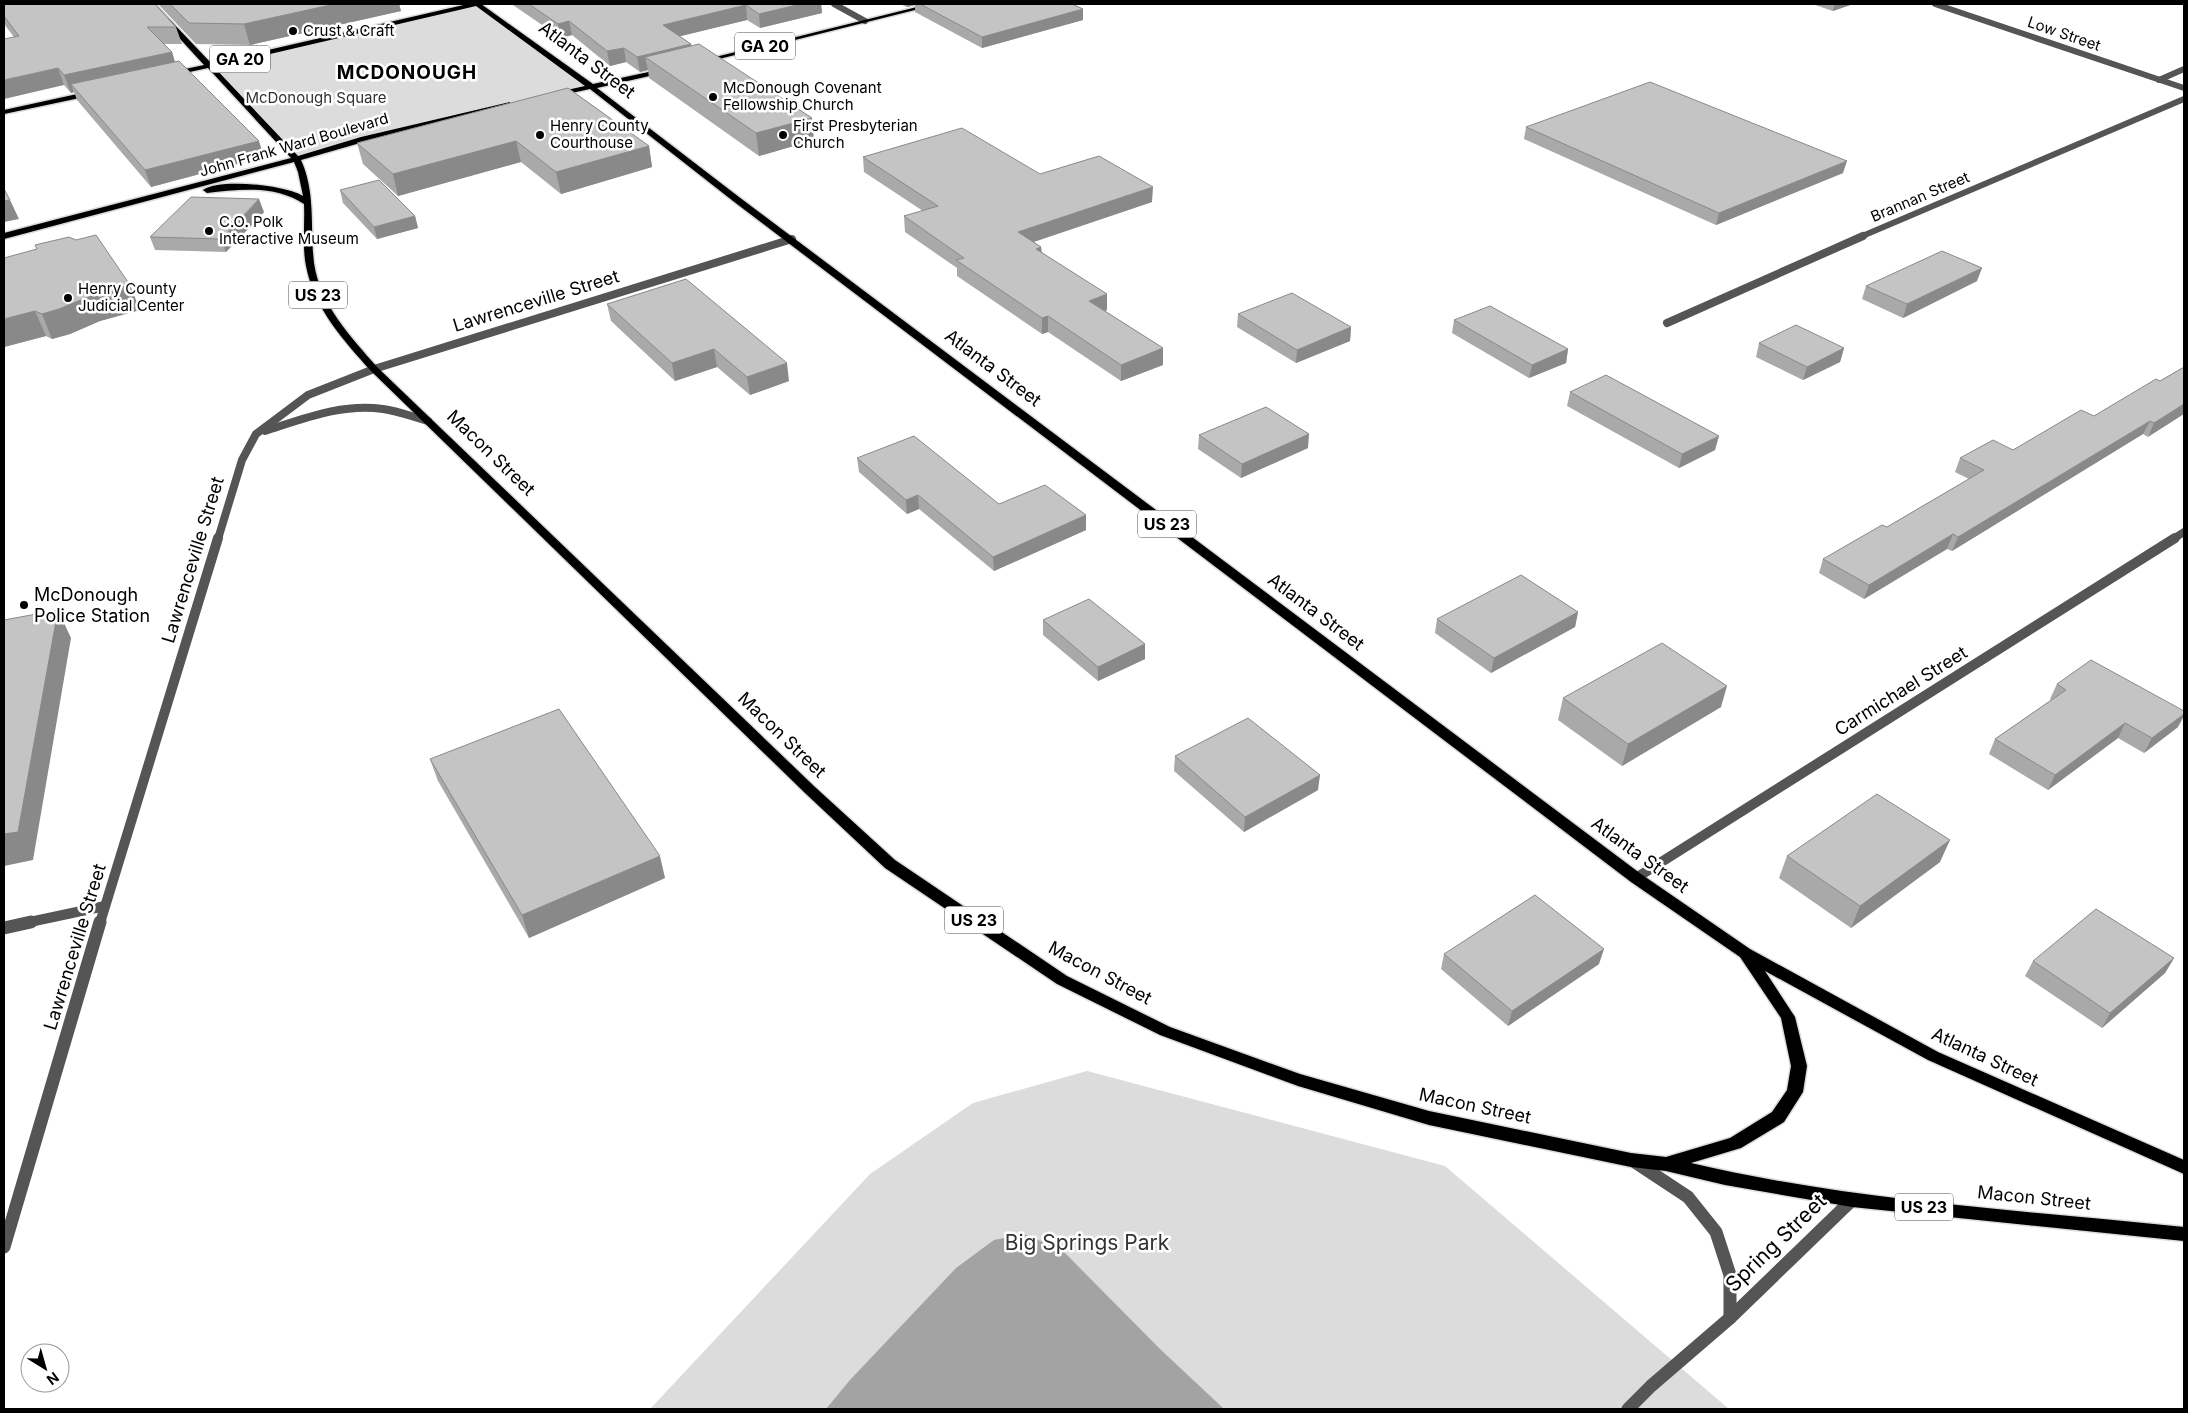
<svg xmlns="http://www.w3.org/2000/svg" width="2188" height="1413" font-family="Inter,sans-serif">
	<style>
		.green { fill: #dcdcdc }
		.water { fill: #a3a3a3 }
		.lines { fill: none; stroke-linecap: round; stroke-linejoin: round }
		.primary-casing { stroke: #dbdbdb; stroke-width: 3 }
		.street-far3 { stroke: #555; stroke-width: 6 }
		.street-far2 { stroke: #555; stroke-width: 8 }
		.street-far1 { stroke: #555; stroke-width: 10 }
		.street { stroke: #555; stroke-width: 13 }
		.primary { fill: #000; fill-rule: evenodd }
		.wall { fill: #a9a9a9 }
		.shaded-wall { fill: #898989 }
		.building { fill: #c4c4c4; stroke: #898989 }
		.poi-dot { fill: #000; stroke: #fff; stroke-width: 2 }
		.labels { text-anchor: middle; stroke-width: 5; stroke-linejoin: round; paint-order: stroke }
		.far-poi-label { font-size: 15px; fill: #000; stroke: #fff; text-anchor: start }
		.far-street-label { font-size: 15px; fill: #000; stroke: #fff }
		.far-park-label { font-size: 15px; fill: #333; stroke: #fff }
		.shield { fill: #fff; stroke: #4c4c4c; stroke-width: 1 }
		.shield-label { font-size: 16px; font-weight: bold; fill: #000 }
		.street-label { font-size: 18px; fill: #000; stroke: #fff }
		.poi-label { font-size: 18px; fill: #000; stroke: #fff; text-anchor: start }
		.far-district-label { font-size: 19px; font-weight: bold; letter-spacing: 1px; fill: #000; stroke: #fff }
		.near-park-label { font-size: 21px; fill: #333; stroke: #fff }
		.near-street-label { font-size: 21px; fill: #000; stroke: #fff }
	</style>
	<rect width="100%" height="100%" fill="#fff"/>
	<g class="green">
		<path d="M 477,4 L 593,88 L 297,159 L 209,66 Z"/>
		<path d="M 1087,1071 L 1445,1166 L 1729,1409 L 650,1409 L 870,1174 L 973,1103 Z"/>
	</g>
	<path class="water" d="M 1024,1234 L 1062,1250 L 1160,1349 L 1224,1409 L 826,1409 L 850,1380 L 956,1268 L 994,1240 Z"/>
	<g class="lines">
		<defs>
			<g id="primary">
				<path d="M 148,4 L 155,4 L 211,63 L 468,4 L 481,4 L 593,84 L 667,68 L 667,72 L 597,88 L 739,197 L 1641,874 L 1750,949 L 1938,1052 L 2184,1160 L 2184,1174 L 1928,1060 L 1765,971 L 1795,1017 L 1807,1066 L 1803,1092 L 1784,1122 L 1741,1148 L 1691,1163 C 1852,1201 2020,1210 2184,1227 L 2184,1241 L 1852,1207 L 1725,1185 L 1666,1171 L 1631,1167 L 1429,1125 L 1298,1086 L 1160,1035 L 1057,984 L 885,868 L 805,793 L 371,371 C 343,340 314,308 306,266 C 302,246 305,225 304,204 C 275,185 240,189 207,193 L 203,190 C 219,178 286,185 303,196 L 298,172 L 294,162 L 4,239 L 4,233 L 291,158 L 208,68 L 171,76 L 171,72 L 204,65 ZM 476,6 L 585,86 L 553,93 L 553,97 L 590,89 L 733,201 L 1631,882 L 1740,957 L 1781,1018 L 1791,1066 L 1787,1090 L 1772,1112 L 1730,1138 L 1666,1157 L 1631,1153 L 1429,1111 L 1300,1074 L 1170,1027 L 1067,976 L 895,860 L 815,787 L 377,367 C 351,337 320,305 314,263 C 310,227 316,193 301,160 L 367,141 L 510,106 L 510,102 L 361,137 L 298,156 L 214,67 Z"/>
				<path d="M 929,4 L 939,4 L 703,63 L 699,61 Z"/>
				<path d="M 91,91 L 94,91 L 94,95 L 4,114 L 4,110 Z"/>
			</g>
		</defs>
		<use href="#primary" class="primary-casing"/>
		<g class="street-far3">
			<path d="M 834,4 L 865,21"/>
			<path d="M 1935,4 L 2184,88"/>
			<path d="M 2159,80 L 2184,69"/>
			<path d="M 1860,237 L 2184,99"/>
		</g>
		<g class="street-far2">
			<path d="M 1667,323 L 1863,236"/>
			<path d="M 265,431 C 303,419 342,403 383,409 C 398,411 413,417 428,421"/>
			<path d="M 218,539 L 242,460 L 256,434 L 308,395 L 374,369 L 792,239"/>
			<path d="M 2173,539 L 2184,532"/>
		</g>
		<g class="street-far1">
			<path d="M 1636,878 L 2175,538"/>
			<path d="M 25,923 L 105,906"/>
			<path d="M 100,923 L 218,538"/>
		</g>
		<g class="street">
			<path d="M 4,928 L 31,922"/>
			<path d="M 1635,1162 L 1688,1197 L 1716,1232 L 1730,1275 L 1730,1318"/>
			<path d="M 4,1247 L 100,922"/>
			<path d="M 1628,1409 L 1651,1386 L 1730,1318 L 1852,1200"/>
		</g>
		<use href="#primary" class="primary"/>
	</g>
	<g class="wall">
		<path d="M 4,4 L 176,27 L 182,44 L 164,44 L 172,52 L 175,62 L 264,157 L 151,187 L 77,100 L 74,92 L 71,93 L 64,85 L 14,37 L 4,24 Z"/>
		<path d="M 158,4 L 399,4 L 401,11 L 250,45 L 196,44 Z"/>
		<path d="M 512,4 L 821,4 L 822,13 L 760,28 L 747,20 L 679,36 L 814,140 L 759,156 L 649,78 L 648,70 L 640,72 L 626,62 L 610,66 L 572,35 L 561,38 L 513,5 Z"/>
		<path d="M 900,4 L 1072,4 L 1083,20 L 982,48 L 915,12 L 915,5 L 907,7 Z"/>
		<path d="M 1812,4 L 1853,4 L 1833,11 Z"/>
		<path d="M 568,88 L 649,146 L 652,167 L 561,194 L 521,162 L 398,196 L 363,164 L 357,143 Z"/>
		<path d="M 1526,127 L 1843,173 L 1716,225 L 1524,139 Z"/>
		<path d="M 863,157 L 1040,174 L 1152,202 L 1034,242 L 1041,247 L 1042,252 L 1107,310 L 1105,311 L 1163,348 L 1163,365 L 1121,381 L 1048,332 L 1042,334 L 957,276 L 957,268 L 905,232 L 904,216 L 923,211 L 864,172 Z"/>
		<path d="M 340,190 L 415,216 L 418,228 L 377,239 L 343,203 Z"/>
		<path d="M 264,212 L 226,252 L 155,250 L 150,237 Z"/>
		<path d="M 35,245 L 140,310 L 100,321 L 70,334 L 52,339 L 46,336 L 4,347 L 37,250 Z"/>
		<path d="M 1977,281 L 1903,318 L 1862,299 L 1866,286 Z"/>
		<path d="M 607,304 L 789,381 L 750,395 L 717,367 L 675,381 L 611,321 Z"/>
		<path d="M 1238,314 L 1351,327 L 1350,341 L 1296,363 L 1237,327 Z"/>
		<path d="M 1454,320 L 1568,349 L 1566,363 L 1529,378 L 1452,333 Z"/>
		<path d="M 1759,343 L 1844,348 L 1840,362 L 1803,380 L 1756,357 Z"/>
		<path d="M 2184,367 L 2148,437 L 2143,434 L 1952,551 L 1947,549 L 1864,599 L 1819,573 L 1823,559 L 1887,527 L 1969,479 L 1955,472 L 1960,458 L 2013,450 L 2094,416 L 2160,381 Z"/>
		<path d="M 1570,392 L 1715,450 L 1679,468 L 1567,406 Z"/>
		<path d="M 1199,435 L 1308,448 L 1241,478 L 1198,449 Z"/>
		<path d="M 857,458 L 999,504 L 1086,515 L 1086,530 L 994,571 L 919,509 L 907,514 L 859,472 Z"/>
		<path d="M 1578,612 L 1575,627 L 1491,673 L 1435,633 L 1437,619 Z"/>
		<path d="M 1043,620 L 1145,644 L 1145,659 L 1098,681 L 1043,635 Z"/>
		<path d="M 2057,684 L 2178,727 L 2144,753 L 2118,738 L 2048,790 L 1989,754 L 1995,739 L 2051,700 L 2050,699 Z"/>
		<path d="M 1563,698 L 1721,707 L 1622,766 L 1558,720 Z"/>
		<path d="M 1175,756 L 1318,790 L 1244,832 L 1174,771 Z"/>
		<path d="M 430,759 L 665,878 L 529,938 L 438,781 Z"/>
		<path d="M 1787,856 L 1940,862 L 1851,928 L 1779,878 Z"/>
		<path d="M 1444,954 L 1599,964 L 1508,1026 L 1441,969 Z"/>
		<path d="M 2174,958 L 2165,973 L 2102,1028 L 2025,976 L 2033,961 Z"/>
	</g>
	<g class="shaded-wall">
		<path d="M 335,4 L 399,4 L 401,11 L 250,45 L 244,24 Z"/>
		<path d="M 801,4 L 821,4 L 822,13 L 760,28 L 759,14 Z"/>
		<path d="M 907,4 L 915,4 L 915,5 L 907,7 Z"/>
		<path d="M 1835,4 L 1853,4 L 1833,11 Z"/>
		<path d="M 746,5 L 747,20 L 665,40 L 663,25 Z"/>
		<path d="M 1083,9 L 1083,20 L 982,48 L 982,37 Z"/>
		<path d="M 569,21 L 572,35 L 561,38 L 558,24 Z"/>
		<path d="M 691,44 L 694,59 L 645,57 L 648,70 L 640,72 L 637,57 Z"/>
		<path d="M 624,48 L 626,62 L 610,66 L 607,51 Z"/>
		<path d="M 172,52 L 177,69 L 71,84 L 74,92 L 71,93 L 64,75 Z"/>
		<path d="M 58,68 L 64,85 L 4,99 L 4,80 Z"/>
		<path d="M 812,118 L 814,140 L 759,156 L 756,133 Z"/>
		<path d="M 259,141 L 264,157 L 151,187 L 145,170 Z"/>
		<path d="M 516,141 L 521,162 L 398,196 L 393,174 Z"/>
		<path d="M 649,146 L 652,167 L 561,194 L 556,172 Z"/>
		<path d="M 1847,161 L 1843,173 L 1716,225 L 1719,213 Z"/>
		<path d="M 1153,187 L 1152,202 L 1018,247 L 1018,232 Z"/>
		<path d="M 259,199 L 264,212 L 226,252 L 221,239 Z"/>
		<path d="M 10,200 L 19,219 L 4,222 L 4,201 Z"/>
		<path d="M 415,216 L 418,228 L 377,239 L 374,227 Z"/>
		<path d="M 1041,247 L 1042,262 L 1036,249 Z"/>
		<path d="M 1982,268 L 1977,281 L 1903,318 L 1907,304 Z"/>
		<path d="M 130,285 L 140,310 L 100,321 L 70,334 L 52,339 L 42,314 L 90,296 Z"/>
		<path d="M 1107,294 L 1107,310 L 1089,316 L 1089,301 Z"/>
		<path d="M 35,311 L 46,336 L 4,347 L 4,319 Z"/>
		<path d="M 1048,316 L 1048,332 L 1042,334 L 1042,318 Z"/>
		<path d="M 1351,327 L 1350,341 L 1296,363 L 1297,350 Z"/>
		<path d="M 1163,348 L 1163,365 L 1121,381 L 1121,365 Z"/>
		<path d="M 1844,348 L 1840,362 L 1803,380 L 1807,367 Z"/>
		<path d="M 714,349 L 717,367 L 675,381 L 672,363 Z"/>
		<path d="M 1568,349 L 1566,363 L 1529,378 L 1532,365 Z"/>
		<path d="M 787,363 L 789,381 L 750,395 L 747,377 Z"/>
		<path d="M 2184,404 L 2184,414 L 2148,437 L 2154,423 Z"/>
		<path d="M 2150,421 L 2143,434 L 1952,551 L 1958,537 Z"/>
		<path d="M 1309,434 L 1308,448 L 1241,478 L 1242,464 Z"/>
		<path d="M 1719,436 L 1715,450 L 1679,468 L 1682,454 Z"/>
		<path d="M 918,495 L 919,509 L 907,514 L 906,500 Z"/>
		<path d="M 1086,515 L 1086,530 L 994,571 L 993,557 Z"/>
		<path d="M 1953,534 L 1947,549 L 1864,599 L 1869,585 Z"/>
		<path d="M 58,610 L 71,638 L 33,860 L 4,866 L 4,834 Z"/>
		<path d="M 1578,612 L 1575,627 L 1491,673 L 1494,658 Z"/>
		<path d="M 1145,644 L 1145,659 L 1098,681 L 1098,667 Z"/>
		<path d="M 1727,686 L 1721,707 L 1622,766 L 1628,744 Z"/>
		<path d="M 2184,714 L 2184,716 L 2178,727 L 2144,753 L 2152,738 Z"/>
		<path d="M 2125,723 L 2118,738 L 2048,790 L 2055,775 Z"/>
		<path d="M 1320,775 L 1318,790 L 1244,832 L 1245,817 Z"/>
		<path d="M 1950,840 L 1940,862 L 1851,928 L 1860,906 Z"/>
		<path d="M 660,856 L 665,878 L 529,938 L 522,915 Z"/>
		<path d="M 1604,949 L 1599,964 L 1508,1026 L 1512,1011 Z"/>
		<path d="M 2174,958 L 2165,973 L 2102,1028 L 2110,1013 Z"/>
	</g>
	<g class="building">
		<path d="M 4,4 L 155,4 L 176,27 L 147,27 L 172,52 L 64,75 L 58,68 L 4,80 L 4,39 L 19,36 L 4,16 Z"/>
		<path d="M 170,4 L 335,4 L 244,24 L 189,23 Z"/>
		<path d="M 529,4 L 801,4 L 759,14 L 746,5 L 663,25 L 691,44 L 637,57 L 624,48 L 607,51 L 569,21 L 558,24 Z"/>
		<path d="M 920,4 L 1072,4 L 1083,9 L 982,37 Z"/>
		<path d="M 699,44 L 812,118 L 756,133 L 645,57 Z"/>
		<path d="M 179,61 L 259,141 L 145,170 L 71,84 Z"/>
		<path d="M 1650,82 L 1847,161 L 1719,213 L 1526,127 Z"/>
		<path d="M 568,88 L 649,146 L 556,172 L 516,141 L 393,174 L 357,143 Z"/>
		<path d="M 962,128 L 1040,174 L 1099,156 L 1153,187 L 1018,232 L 1041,247 L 1036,249 L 1107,294 L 1089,301 L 1163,348 L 1121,365 L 1048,316 L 1042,318 L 956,260 L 964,258 L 904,216 L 938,206 L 863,157 Z"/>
		<path d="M 379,180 L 415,216 L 374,227 L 340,190 Z"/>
		<path d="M 4,189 L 10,200 L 4,201 Z"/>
		<path d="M 191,197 L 259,199 L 221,239 L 150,237 Z"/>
		<path d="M 96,235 L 130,285 L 90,296 L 59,309 L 42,314 L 35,311 L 4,319 L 4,258 L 37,249 L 35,245 L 69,237 L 76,240 Z"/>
		<path d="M 1942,251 L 1982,268 L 1907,304 L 1866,286 Z"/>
		<path d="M 686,279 L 787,363 L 747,377 L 714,349 L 672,363 L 607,304 Z"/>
		<path d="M 1292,293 L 1351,327 L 1297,350 L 1238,314 Z"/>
		<path d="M 1490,306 L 1568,349 L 1532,365 L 1454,320 Z"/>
		<path d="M 1796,325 L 1844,348 L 1807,367 L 1759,343 Z"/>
		<path d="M 2184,367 L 2184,404 L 2154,423 L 2150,421 L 1958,537 L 1953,534 L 1869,585 L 1823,559 L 1882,525 L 1887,527 L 1984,470 L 1960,458 L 1993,440 L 2013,450 L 2081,410 L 2094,416 L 2156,379 L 2160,381 Z"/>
		<path d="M 1606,375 L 1719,436 L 1682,454 L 1570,392 Z"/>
		<path d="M 1266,407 L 1309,434 L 1242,464 L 1199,435 Z"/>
		<path d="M 914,436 L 999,504 L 1045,485 L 1086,515 L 993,557 L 918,495 L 906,500 L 857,458 Z"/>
		<path d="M 1521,575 L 1578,612 L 1494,658 L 1437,619 Z"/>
		<path d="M 1089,599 L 1145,644 L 1098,667 L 1043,620 Z"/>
		<path d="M 58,610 L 18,832 L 4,834 L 4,620 Z"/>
		<path d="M 1662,643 L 1727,686 L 1628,744 L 1563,698 Z"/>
		<path d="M 2091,660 L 2184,711 L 2184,714 L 2152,738 L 2125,723 L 2055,775 L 1995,739 L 2066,690 L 2057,684 Z"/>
		<path d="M 559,709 L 660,856 L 522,915 L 430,759 Z"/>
		<path d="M 1248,718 L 1320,775 L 1245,817 L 1175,756 Z"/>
		<path d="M 1877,794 L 1950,840 L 1860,906 L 1787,856 Z"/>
		<path d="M 1535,895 L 1604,949 L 1512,1011 L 1444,954 Z"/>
		<path d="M 2096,909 L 2174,958 L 2110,1013 L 2033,961 Z"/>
	</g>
	<g class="poi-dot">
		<circle cx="293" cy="31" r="5"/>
		<circle cx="713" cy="97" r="5"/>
		<circle cx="540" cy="135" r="5"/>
		<circle cx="783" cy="135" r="5"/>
		<circle cx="209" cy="231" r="5"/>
		<circle cx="68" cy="298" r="5"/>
		<circle cx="24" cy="605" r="5"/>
	</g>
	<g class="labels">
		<g class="far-poi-label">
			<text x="303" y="36">Crust &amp; Craft</text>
			<text x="723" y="93">McDonough Covenant<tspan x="723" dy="17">Fellowship Church</tspan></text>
			<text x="550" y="131">Henry County<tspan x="550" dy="17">Courthouse</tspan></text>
			<text x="793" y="131">First Presbyterian<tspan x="793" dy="17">Church</tspan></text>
			<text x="219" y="227">C.O. Polk<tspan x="219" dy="17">Interactive Museum</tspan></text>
			<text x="78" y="294">Henry County<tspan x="78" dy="17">Judicial Center</tspan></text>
		</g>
		<g class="far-street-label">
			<text transform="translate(2064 34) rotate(19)" y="5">Low Street</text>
			<text transform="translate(294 145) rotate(-16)" y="5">John Frank Ward Boulevard</text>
			<text transform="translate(1920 197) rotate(-23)" y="5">Brannan Street</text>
		</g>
		<g class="far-park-label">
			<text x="316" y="103">McDonough Square</text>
		</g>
		<g class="shield">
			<rect x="735" y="32.5" width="60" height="27" rx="4"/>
			<rect x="210" y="45.5" width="60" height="27" rx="4"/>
			<rect x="289" y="281.5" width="58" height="27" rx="4"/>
			<rect x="1138" y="510.5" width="58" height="27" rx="4"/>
			<rect x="945" y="906.5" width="58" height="27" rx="4"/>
			<rect x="1895" y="1193.5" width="58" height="27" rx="4"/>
		</g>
		<g class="shield-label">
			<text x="765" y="52">GA 20</text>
			<text x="240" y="65">GA 20</text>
			<text x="318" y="301">US 23</text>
			<text x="1167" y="530">US 23</text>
			<text x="974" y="926">US 23</text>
			<text x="1924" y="1213">US 23</text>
		</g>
		<g class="street-label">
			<text transform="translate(587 60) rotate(37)" y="6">Atlanta Street</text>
			<text transform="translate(536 301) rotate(-17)" y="6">Lawrenceville Street</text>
			<text transform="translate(993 368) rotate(37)" y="6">Atlanta Street</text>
			<text transform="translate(491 453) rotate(44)" y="6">Macon Street</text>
			<text transform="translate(193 560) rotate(-73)" y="6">Lawrenceville Street</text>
			<text transform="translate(1316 612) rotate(37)" y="6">Atlanta Street</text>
			<text transform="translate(1901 691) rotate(-32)" y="6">Carmichael Street</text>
			<text transform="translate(782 735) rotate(44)" y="6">Macon Street</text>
			<text transform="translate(1640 855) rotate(36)" y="6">Atlanta Street</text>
			<text transform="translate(75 947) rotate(-73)" y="6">Lawrenceville Street</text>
			<text transform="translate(1100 973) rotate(28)" y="6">Macon Street</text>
			<text transform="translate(1985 1057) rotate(25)" y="6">Atlanta Street</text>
			<text transform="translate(1475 1106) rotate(12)" y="6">Macon Street</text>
			<text transform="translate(2034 1198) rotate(6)" y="6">Macon Street</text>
		</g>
		<g class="poi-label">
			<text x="34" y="601">McDonough<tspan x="34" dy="21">Police Station</tspan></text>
		</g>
		<g class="far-district-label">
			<text x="407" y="79">MCDONOUGH</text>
		</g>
		<g class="near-park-label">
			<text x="1087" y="1250">Big Springs Park</text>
		</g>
		<g class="near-street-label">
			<text transform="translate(1776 1243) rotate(-44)" y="7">Spring Street</text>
		</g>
	</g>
	<rect width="2188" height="1413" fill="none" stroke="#000000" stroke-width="10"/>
	<g transform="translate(45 1368) rotate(143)"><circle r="24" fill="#ffffff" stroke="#999999"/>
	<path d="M0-4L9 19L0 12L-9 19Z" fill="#000000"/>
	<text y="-8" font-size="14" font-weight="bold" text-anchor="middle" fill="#000000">N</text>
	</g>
</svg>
